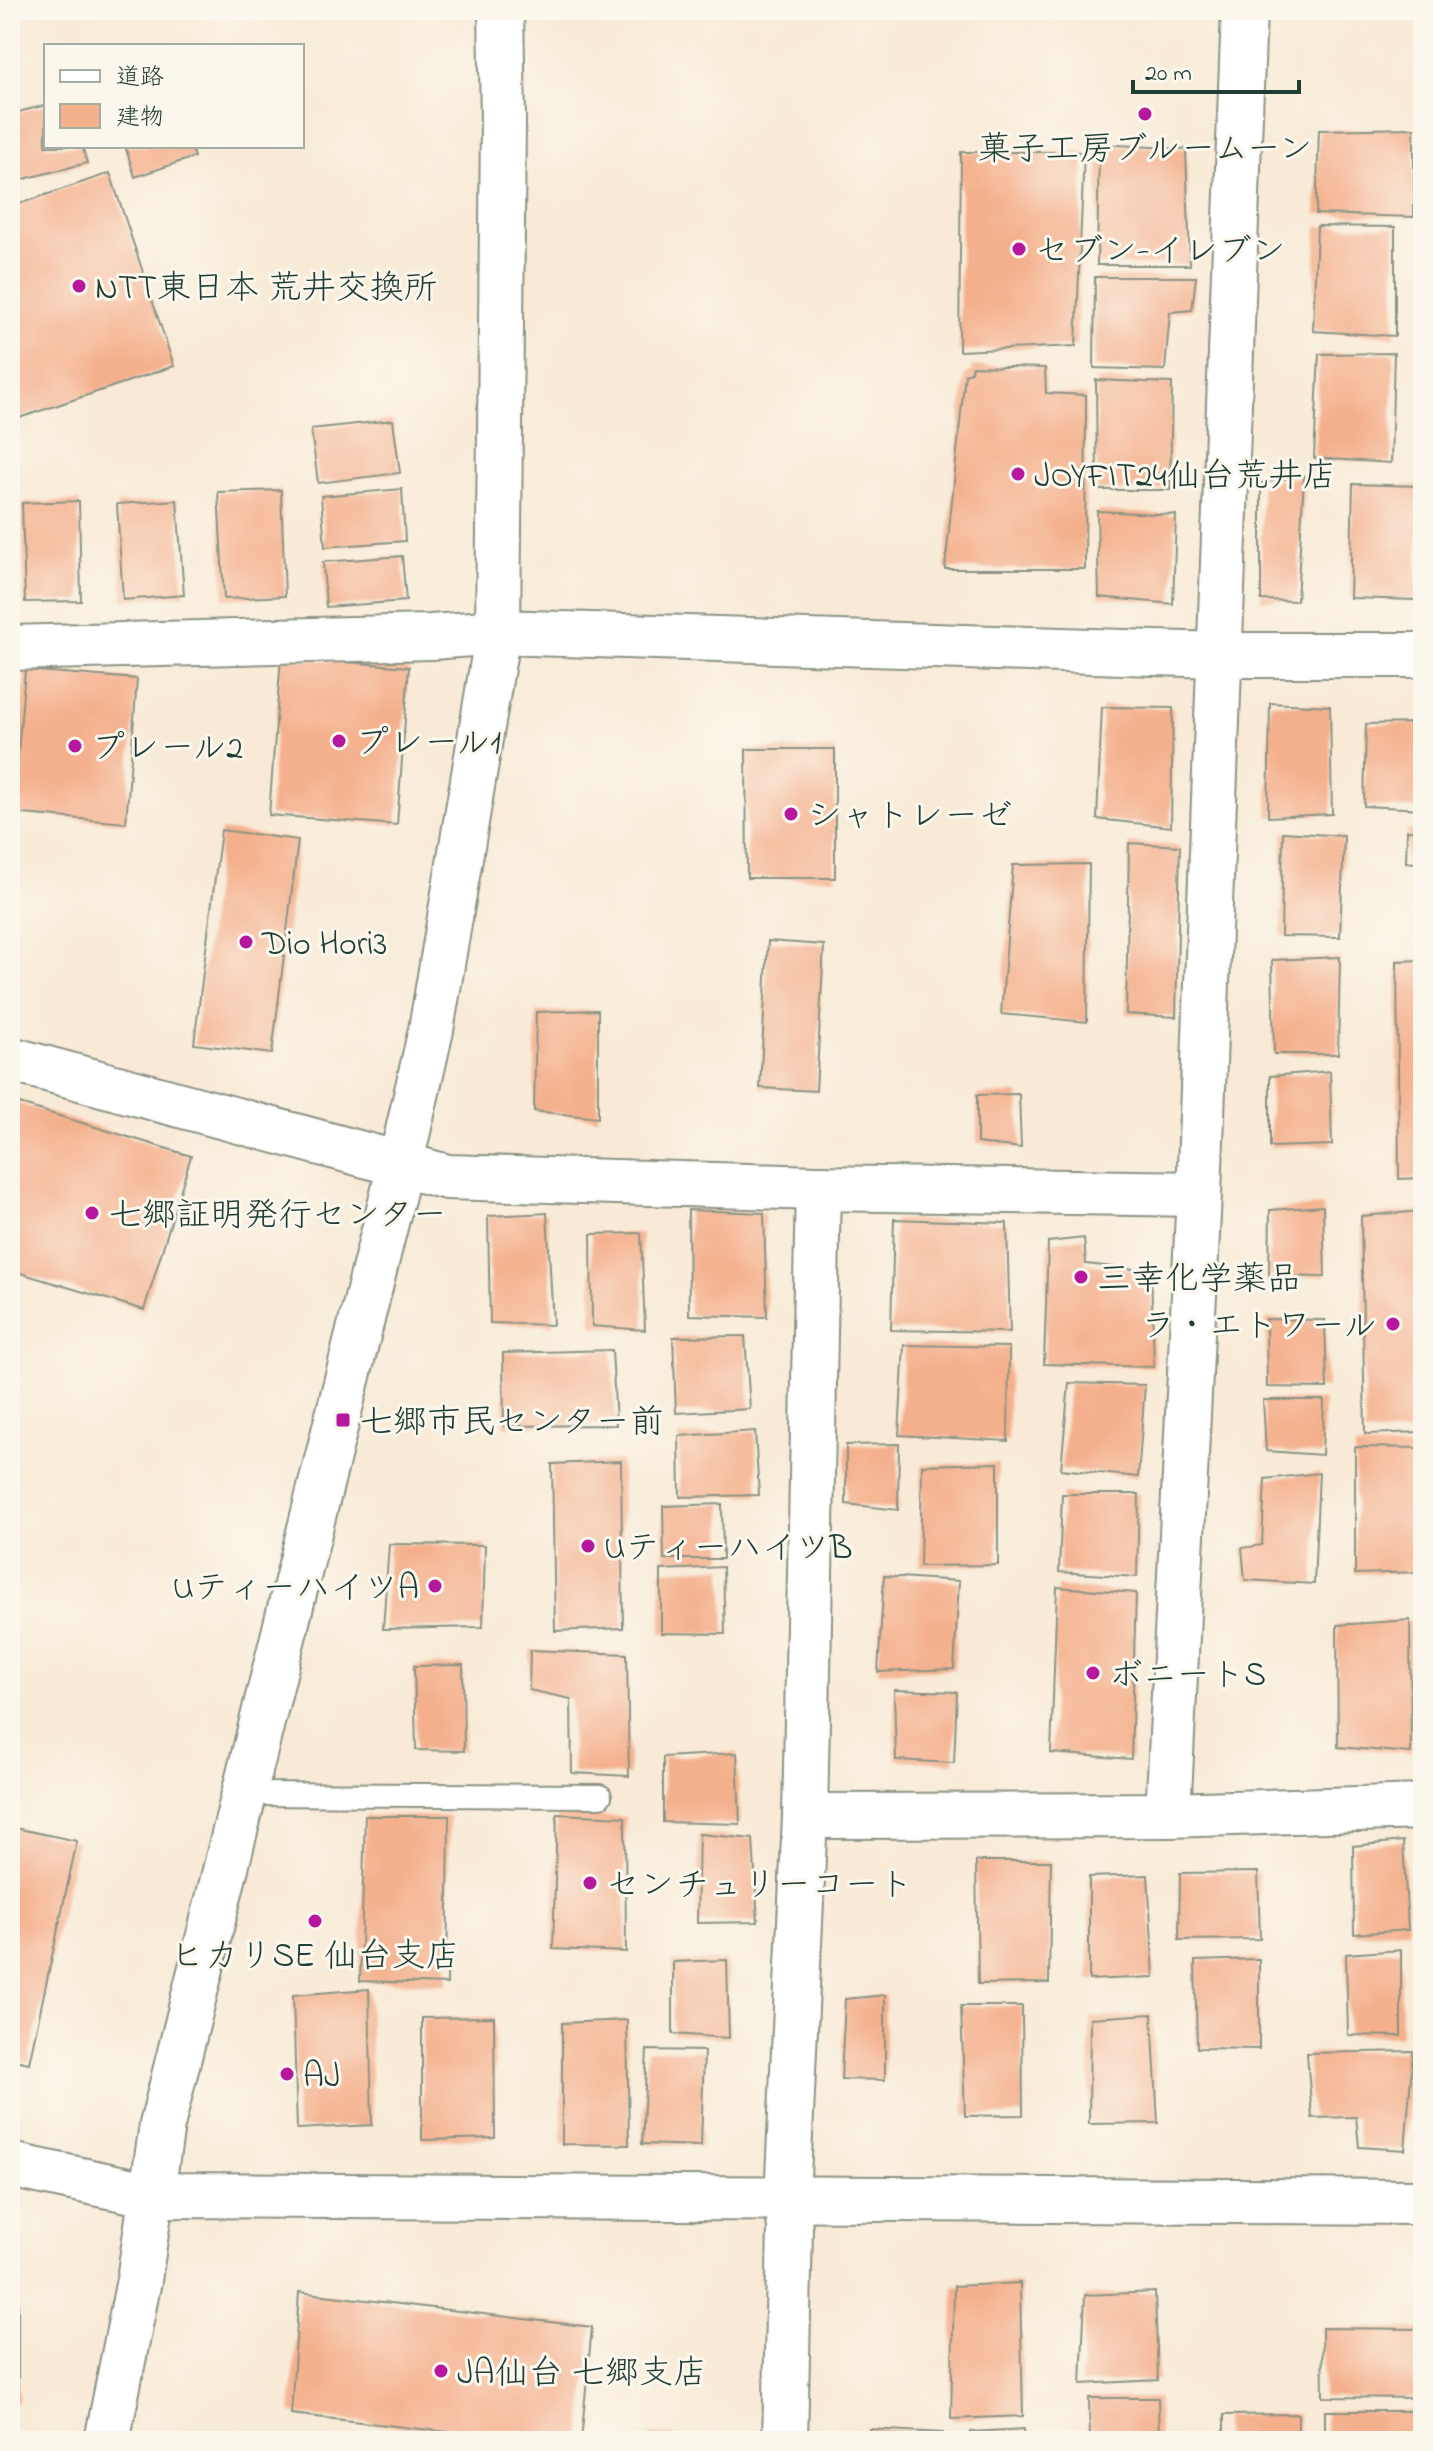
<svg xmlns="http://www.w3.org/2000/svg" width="1433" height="2451" font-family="'Indie Flower','Klee One',sans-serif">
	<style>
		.building { fill: #f4b08d }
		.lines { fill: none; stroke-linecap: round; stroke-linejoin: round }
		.service-casing { stroke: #8c9485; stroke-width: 26 }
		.minor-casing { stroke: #8c9485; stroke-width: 48 }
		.tertiary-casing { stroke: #8c9485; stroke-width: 48 }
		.service { stroke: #fff; stroke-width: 22 }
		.minor { stroke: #fff; stroke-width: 44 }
		.tertiary { stroke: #fff; stroke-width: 44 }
		.poi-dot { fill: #b5179e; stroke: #fbf7ec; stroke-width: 3 }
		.labels { text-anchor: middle; stroke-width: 6; stroke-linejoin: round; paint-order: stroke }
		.poi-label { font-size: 34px; fill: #1f3d34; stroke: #fbf7ec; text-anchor: start }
	</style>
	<rect width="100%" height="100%" fill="#fbf7ec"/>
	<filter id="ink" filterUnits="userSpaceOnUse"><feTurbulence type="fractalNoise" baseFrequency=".0125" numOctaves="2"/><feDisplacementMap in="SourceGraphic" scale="16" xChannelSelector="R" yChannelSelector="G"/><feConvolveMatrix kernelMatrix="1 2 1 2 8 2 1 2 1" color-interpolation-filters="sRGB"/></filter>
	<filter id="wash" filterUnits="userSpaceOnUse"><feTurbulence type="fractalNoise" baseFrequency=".006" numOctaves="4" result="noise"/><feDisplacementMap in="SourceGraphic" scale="32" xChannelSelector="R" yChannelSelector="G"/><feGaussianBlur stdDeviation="1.8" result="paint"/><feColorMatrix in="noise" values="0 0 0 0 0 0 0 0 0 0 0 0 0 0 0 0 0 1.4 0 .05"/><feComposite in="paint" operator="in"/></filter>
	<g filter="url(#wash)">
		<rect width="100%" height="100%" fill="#f8ead6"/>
		<g id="blocks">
			<g class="building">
				<path d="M 46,105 L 46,146 L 82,146 L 87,163 L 16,181 L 10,157 L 10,114 Z"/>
				<path d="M 1414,128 L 1414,217 L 1316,214 L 1319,130 Z"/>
				<path d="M 1099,144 L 1186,149 L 1190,265 L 1097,265 Z"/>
				<path d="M 125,146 L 191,146 L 194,157 L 135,177 Z"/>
				<path d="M 961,152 L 1084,152 L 1076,346 L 959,351 Z"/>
				<path d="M 110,173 L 174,366 L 10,421 L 10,207 Z"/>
				<path d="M 1317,226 L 1395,227 L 1395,336 L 1313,331 Z"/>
				<path d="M 1095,277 L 1196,277 L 1192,310 L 1170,312 L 1165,370 L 1094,368 Z"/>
				<path d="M 1394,353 L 1391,463 L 1314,458 L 1319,354 Z"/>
				<path d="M 972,366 L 1045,368 L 1046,393 L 1086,395 L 1085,569 L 945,569 L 965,374 L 971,372 Z"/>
				<path d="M 1096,380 L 1172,383 L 1170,490 L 1097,490 Z"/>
				<path d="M 393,420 L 400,473 L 318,483 L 311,429 Z"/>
				<path d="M 1304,476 L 1297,601 L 1261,600 L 1261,483 Z"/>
				<path d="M 1353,484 L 1420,486 L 1416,600 L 1350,598 Z"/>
				<path d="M 402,489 L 405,541 L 325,547 L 321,496 Z"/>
				<path d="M 281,490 L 285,596 L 224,599 L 218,492 Z"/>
				<path d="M 177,500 L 184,595 L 123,600 L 117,504 Z"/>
				<path d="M 79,501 L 81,601 L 25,602 L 22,503 Z"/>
				<path d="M 1097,511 L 1176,515 L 1173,604 L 1099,597 Z"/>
				<path d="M 402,556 L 406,601 L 326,607 L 323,562 Z"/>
				<path d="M 281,657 L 409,667 L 397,825 L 269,815 Z"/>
				<path d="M 25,670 L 137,679 L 126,823 L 13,813 Z"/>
				<path d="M 1270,703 L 1330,706 L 1332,814 L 1268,817 Z"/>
				<path d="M 1102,707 L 1173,708 L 1171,827 L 1097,819 Z"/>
				<path d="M 1420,723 L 1423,809 L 1364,806 L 1366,724 Z"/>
				<path d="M 746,749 L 835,749 L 835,878 L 747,878 Z"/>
				<path d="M 221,830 L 298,840 L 272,1054 L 194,1044 Z"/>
				<path d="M 1407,830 L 1423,831 L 1423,864 L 1406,862 Z"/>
				<path d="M 1283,832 L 1344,836 L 1340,937 L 1281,936 Z"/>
				<path d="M 1129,843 L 1180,846 L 1176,1017 L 1126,1014 Z"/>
				<path d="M 1089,864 L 1087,1022 L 1001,1014 L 1013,865 Z"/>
				<path d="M 1421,882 L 1423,882 L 1423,922 L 1417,923 Z"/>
				<path d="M 768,941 L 824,945 L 816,1091 L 760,1088 Z"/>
				<path d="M 1340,957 L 1338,1054 L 1274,1054 L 1272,960 Z"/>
				<path d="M 1423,960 L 1423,1178 L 1399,1179 L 1397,961 Z"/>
				<path d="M 598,1010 L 598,1118 L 534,1111 L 536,1012 Z"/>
				<path d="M 1330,1071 L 1332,1145 L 1270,1147 L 1270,1076 Z"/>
				<path d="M 1019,1094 L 1021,1148 L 977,1143 L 977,1095 Z"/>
				<path d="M 10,1101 L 191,1156 L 144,1310 L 10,1270 Z"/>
				<path d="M 1323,1206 L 1325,1277 L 1269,1276 L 1270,1210 Z"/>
				<path d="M 688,1210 L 764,1213 L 767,1317 L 689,1315 Z"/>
				<path d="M 1423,1211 L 1423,1432 L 1365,1434 L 1361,1216 Z"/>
				<path d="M 547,1213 L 553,1325 L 490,1323 L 488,1216 Z"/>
				<path d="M 894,1219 L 1007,1223 L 1010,1332 L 891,1330 Z"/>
				<path d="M 641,1233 L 645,1330 L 592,1326 L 591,1234 Z"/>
				<path d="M 1084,1238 L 1086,1264 L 1151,1271 L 1154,1367 L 1044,1364 L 1048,1242 Z"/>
				<path d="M 1266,1319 L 1325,1320 L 1327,1388 L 1267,1387 Z"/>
				<path d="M 745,1336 L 750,1409 L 676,1413 L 673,1337 Z"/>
				<path d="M 904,1345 L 1009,1347 L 1008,1441 L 899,1435 Z"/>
				<path d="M 612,1350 L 616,1425 L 504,1426 L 503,1353 Z"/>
				<path d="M 1069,1383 L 1145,1385 L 1138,1477 L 1061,1469 Z"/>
				<path d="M 1263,1400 L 1324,1400 L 1322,1455 L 1266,1451 Z"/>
				<path d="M 755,1431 L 759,1495 L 680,1497 L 679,1436 Z"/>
				<path d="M 899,1444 L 898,1510 L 846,1504 L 846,1445 Z"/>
				<path d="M 1355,1447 L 1423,1448 L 1423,1572 L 1355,1574 Z"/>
				<path d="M 621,1461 L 623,1628 L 555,1631 L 552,1464 Z"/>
				<path d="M 998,1463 L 998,1565 L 920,1566 L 922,1465 Z"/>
				<path d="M 1319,1473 L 1314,1584 L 1245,1580 L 1242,1548 L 1262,1545 L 1265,1479 Z"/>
				<path d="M 1062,1494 L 1139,1494 L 1137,1577 L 1059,1572 Z"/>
				<path d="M 722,1504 L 723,1559 L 664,1559 L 663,1506 Z"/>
				<path d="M 389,1544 L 485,1545 L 483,1627 L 383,1629 Z"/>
				<path d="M 723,1567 L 725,1634 L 661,1633 L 661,1570 Z"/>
				<path d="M 884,1576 L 959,1581 L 954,1669 L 878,1672 Z"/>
				<path d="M 1057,1587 L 1136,1593 L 1131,1759 L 1051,1753 Z"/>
				<path d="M 1410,1620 L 1411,1753 L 1338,1747 L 1337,1625 Z"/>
				<path d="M 530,1650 L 627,1654 L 629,1776 L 572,1773 L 571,1699 L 529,1690 Z"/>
				<path d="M 463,1665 L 464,1751 L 416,1750 L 414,1666 Z"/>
				<path d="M 894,1690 L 957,1692 L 954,1763 L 896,1760 Z"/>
				<path d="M 737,1753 L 740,1824 L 663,1822 L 663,1757 Z"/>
				<path d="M 557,1814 L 625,1817 L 626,1952 L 553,1949 Z"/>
				<path d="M 365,1816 L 449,1816 L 447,1984 L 360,1981 Z"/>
				<path d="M 10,1827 L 77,1841 L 29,2063 L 10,2059 Z"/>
				<path d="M 699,1834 L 753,1839 L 758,1922 L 697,1923 Z"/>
				<path d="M 1403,1841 L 1408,1930 L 1354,1934 L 1353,1846 Z"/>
				<path d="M 976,1861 L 1051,1861 L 1049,1983 L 978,1984 Z"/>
				<path d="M 1258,1872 L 1260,1939 L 1179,1940 L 1180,1873 Z"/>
				<path d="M 1148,1875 L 1154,1977 L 1089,1980 L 1089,1877 Z"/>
				<path d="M 1401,1950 L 1401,2036 L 1348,2035 L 1346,1954 Z"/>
				<path d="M 1259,1959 L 1259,2049 L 1197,2048 L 1195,1961 Z"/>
				<path d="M 727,1960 L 729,2038 L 673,2034 L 673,1962 Z"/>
				<path d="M 369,1989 L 372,2125 L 297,2129 L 293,1995 Z"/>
				<path d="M 885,1995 L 885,2080 L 841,2079 L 845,1999 Z"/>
				<path d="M 961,2006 L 1022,2006 L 1023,2115 L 965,2116 Z"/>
				<path d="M 1152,2014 L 1158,2123 L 1089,2124 L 1090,2018 Z"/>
				<path d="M 494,2017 L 495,2138 L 422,2140 L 422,2018 Z"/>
				<path d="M 627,2020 L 629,2145 L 562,2144 L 562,2023 Z"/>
				<path d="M 647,2050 L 704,2051 L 701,2146 L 642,2144 Z"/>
				<path d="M 1413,2051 L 1405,2150 L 1359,2147 L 1356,2117 L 1312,2118 L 1307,2053 Z"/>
				<rect x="10" y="2211" width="8" height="191"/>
				<path d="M 1020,2283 L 1023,2416 L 951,2419 L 954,2286 Z"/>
				<path d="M 299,2292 L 592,2327 L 581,2441 L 525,2441 L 291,2414 Z"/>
				<path d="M 1155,2292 L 1158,2380 L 1081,2384 L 1085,2295 Z"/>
				<path d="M 1322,2328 L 1423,2329 L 1423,2398 L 1323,2397 Z"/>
				<path d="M 1089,2398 L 1158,2398 L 1159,2441 L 1090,2441 Z"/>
				<rect x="1325" y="2411" width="98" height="30"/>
				<path d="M 1298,2414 L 1298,2441 L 1224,2441 L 1224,2415 Z"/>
				<path d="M 869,2429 L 943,2433 L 943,2441 L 868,2441 Z"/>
				<path d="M 1024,2429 L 1024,2441 L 971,2441 L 971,2432 Z"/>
				<path d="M 651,2434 L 691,2439 L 691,2441 L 651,2441 Z"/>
			</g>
		</g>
	</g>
	<g filter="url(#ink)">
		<use href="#blocks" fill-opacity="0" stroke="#8c9485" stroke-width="2"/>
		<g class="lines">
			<defs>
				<path id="service" d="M 244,1794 L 600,1796"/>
				<g id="minor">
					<path d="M 10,648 L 431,637 L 498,632 L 1218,655 L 1423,655"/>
					<path d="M 10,1059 L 447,1177 L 818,1188 L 1199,1194"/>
					<path d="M 1168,1815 L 1199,1194 L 1244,10"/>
					<path d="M 805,1816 L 1168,1815 L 1423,1807"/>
					<path d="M 10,2165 L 152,2195 L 1423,2202"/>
					<path d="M 785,2441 L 790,2229 L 787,2199 L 805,1816 L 818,1188"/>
				</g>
				<path id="tertiary" d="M 107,2441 L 139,2280 L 162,2125 L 400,1166 L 431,1030 L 498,632 L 503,121 L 501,10"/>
			</defs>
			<use href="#service" class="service-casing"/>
			<use href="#minor" class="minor-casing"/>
			<use href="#tertiary" class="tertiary-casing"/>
			<use href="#service" class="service"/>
			<use href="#minor" class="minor"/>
			<use href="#tertiary" class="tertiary"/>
		</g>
	</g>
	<g class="poi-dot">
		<circle cx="1145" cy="114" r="8"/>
		<circle cx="1019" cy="249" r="8"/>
		<circle cx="79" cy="286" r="8"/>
		<circle cx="1018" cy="474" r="8"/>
		<circle cx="339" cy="741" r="8"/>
		<circle cx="75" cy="746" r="8"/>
		<circle cx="791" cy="814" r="8"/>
		<circle cx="246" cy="942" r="8"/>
		<circle cx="92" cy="1213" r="8"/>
		<circle cx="1081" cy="1277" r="8"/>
		<circle cx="1393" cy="1324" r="8"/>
		<rect x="335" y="1412" width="16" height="16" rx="4"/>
		<circle cx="588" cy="1546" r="8"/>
		<circle cx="435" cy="1586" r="8"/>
		<circle cx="1093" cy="1673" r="8"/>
		<circle cx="590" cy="1883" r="8"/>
		<circle cx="315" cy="1921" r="8"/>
		<circle cx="287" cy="2074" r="8"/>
		<circle cx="441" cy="2371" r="8"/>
	</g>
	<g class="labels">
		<g class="poi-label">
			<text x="1145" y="159" text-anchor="middle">菓子工房ブルームーン</text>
			<text x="1035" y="261">セブン-イレブン</text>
			<text x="95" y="298">NTT東日本 荒井交換所</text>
			<text x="1034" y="486">JOYFIT24仙台荒井店</text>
			<text x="355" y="753">プレール1</text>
			<text x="91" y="758">プレール2</text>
			<text x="807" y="826">シャトレーゼ</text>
			<text x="262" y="954">Dio Hori3</text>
			<text x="108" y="1225">七郷証明発行センター</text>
			<text x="1097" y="1289">三幸化学薬品</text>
			<text x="1377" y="1336" text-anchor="end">ラ・エトワール</text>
			<text x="359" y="1432">七郷市民センター前</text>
			<text x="604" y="1558">UティーハイツB</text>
			<text x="419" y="1598" text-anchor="end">UティーハイツA</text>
			<text x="1109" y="1685">ボニートS</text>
			<text x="606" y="1895">センチュリーコート</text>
			<text x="315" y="1966" text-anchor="middle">ヒカリSE 仙台支店</text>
			<text x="303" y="2086">AJ</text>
			<text x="457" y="2383">JA仙台 七郷支店</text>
		</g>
	</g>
	<rect width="1433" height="2451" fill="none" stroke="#fbf7ec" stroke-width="40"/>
	<rect x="44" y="44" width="260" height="104" fill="#fbf7ec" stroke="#a3ada2" stroke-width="2"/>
	<rect x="60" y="70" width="40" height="12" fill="#ffffff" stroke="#a3ada2" stroke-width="2"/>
	<text x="116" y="84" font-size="24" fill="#1f3d34">道路</text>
	<rect x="60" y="104" width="40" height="24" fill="#f4b08d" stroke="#a3ada2" stroke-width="2"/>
	<text x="116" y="124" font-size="24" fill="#1f3d34">建物</text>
	<path d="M1133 80v12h166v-12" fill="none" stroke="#1f3d34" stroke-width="4"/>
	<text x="1145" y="80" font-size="24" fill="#1f3d34" stroke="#fbf7ec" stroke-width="6" paint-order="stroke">20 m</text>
</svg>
